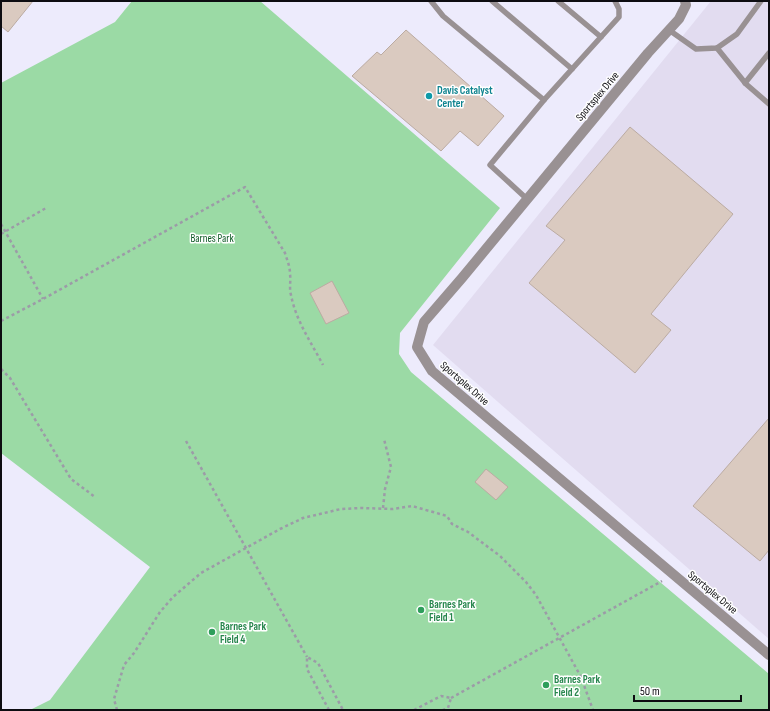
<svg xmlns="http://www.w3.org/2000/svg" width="770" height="711" font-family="'Sofia Sans Condensed',sans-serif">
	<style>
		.industrial { fill: #e2dcf0 }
		.green { fill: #9bdaa5 }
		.building { fill: #dacac0; stroke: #bbaba2 }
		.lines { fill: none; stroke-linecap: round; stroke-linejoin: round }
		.path { stroke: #9c9ba7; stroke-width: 2.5; stroke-dasharray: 3 3; stroke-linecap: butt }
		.lane { stroke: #999193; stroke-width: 5.5 }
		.street { stroke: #999193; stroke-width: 10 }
		.culture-dot { fill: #0f9aa8; stroke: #fff; stroke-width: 1.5 }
		.leisure-dot { fill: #2e9e5b; stroke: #fff; stroke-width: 1.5 }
		.labels { text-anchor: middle; stroke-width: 3; stroke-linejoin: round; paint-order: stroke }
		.culture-label { font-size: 11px; font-weight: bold; fill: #0d838f; stroke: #fff; text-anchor: start }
		.street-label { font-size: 11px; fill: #0d0c11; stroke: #fff }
		.park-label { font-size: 11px; fill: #0f5a26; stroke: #fff }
		.leisure-label { font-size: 11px; font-weight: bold; fill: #27864d; stroke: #fff; text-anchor: start }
	</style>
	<rect width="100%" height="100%" fill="#edebfc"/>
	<path class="industrial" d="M 711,1 L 769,1 L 769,639 L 433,345 Z"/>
	<path class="green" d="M 132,1 L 260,1 L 500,208 L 400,333 L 399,354 L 411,372 L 769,674 L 769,710 L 30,710 L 50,700 L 150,567 L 1,453 L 1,83 L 115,22 Z"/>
	<g class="building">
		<path d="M 1,1 L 33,1 L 8,32 L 1,26 Z"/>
		<path d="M 406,30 L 504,116 L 478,146 L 460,131 L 441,151 L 352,76 L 377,52 L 381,55 Z"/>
		<path d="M 630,127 L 733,214 L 651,314 L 671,330 L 635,373 L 529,283 L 565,240 L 546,226 Z"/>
		<path d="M 332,281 L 349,313 L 326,324 L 310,293 Z"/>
		<path d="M 769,418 L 769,550 L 760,561 L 693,506 Z"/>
		<path d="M 486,469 L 508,487 L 496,500 L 475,482 Z"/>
	</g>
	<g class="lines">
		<g class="path">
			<path d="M 1,224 L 43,299"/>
			<path d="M 1,234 L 46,208"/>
			<path d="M 1,321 L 43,299 L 245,187 L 285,253 C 287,260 290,266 290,274 C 291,281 289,288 291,295 C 296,321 311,342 323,365"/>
			<path d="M 1,369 L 10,378 L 71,479 L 95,497"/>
			<path d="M 186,441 L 307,657"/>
			<path d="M 383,508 L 385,489 L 391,467 L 384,439"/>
			<path d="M 451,698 L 662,581"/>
			<path d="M 117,710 L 114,699 L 124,665 L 134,653 L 160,612 L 173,597 L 201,573 L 280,529 L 303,518 L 341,509 L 361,508 L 393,509 L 412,506 L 447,516 L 452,524 L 468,532 L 500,556 L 526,582 L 536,595 L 581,677 L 593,710"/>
			<path d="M 329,710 L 307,669 L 307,657 L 318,663 L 343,710"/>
			<path d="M 414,710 L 441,696 L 451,698 L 448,708 L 443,710"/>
		</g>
		<g class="lane">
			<path d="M 431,1 L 443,16 L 544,100 L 490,165 L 527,199"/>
			<path d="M 492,1 L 572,69"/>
			<path d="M 558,1 L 601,37"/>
			<path d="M 669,30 L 696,49 L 717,48 L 737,34 L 761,1"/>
			<path d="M 717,48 L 746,84 L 769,104"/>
			<path d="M 745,83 L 769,53"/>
			<path d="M 544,100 L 619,17 L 619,9 L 615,1"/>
		</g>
		<path class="street" d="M 685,1 L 686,5 L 679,19 L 648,53 L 462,278 L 424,322 L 417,347 L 432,371 L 769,655"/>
	</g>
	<circle class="culture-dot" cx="429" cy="96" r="4"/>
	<g class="leisure-dot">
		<circle cx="421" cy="610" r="4"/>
		<circle cx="212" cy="632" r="4"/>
		<circle cx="546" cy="685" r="4"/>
	</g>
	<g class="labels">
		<g class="culture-label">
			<text x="437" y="94">Davis Catalyst<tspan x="437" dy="13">Center</tspan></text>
		</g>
		<g class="street-label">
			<text transform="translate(597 96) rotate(-50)" y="4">Sportsplex Drive</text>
			<text transform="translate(465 383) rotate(41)" y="4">Sportsplex Drive</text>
			<text transform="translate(713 592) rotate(40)" y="4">Sportsplex Drive</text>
		</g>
		<g class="park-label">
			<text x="212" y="242">Barnes Park</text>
		</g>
		<g class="leisure-label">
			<text x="429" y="608">Barnes Park<tspan x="429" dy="13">Field 1</tspan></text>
			<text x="220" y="630">Barnes Park<tspan x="220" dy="13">Field 4</tspan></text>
			<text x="554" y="683">Barnes Park<tspan x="554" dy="13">Field 2</tspan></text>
		</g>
	</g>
	<rect width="770" height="711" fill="none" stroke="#0d0c11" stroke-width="4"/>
	<path d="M634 695v6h107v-6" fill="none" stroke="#0d0c11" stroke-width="2"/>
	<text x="640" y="695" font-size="12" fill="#0d0c11" stroke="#ffffff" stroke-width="3" paint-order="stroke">50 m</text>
</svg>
